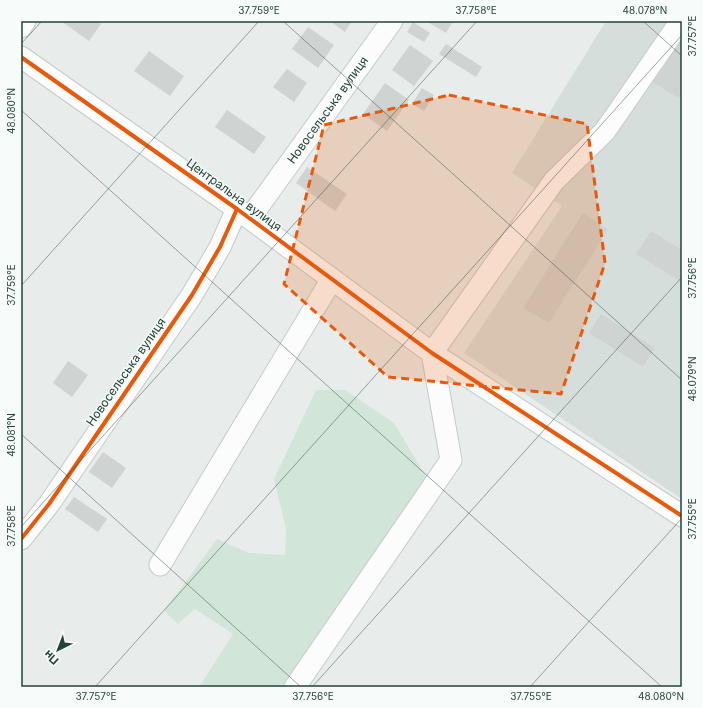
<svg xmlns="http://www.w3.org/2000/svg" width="703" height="708" font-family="Inter,sans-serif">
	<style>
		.built { fill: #d6dedb }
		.green { fill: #d1e6d8 }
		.building { fill: #cfd4d2 }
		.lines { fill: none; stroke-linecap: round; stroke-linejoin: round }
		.minor-casing { stroke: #c5cac8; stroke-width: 23 }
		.minor { stroke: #fcfcfc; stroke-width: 21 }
		.cycleway-casing { stroke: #f7fbf9; stroke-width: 6 }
		.cycleway { stroke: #e8590c; stroke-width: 4 }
		.marked { fill: #e8590c; fill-opacity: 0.2; stroke: #e8590c; stroke-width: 3; stroke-dasharray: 8 5; stroke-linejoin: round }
		.ticks { fill: none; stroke: #24423a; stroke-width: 1; stroke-opacity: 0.45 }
		.labels { text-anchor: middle; stroke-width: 3; stroke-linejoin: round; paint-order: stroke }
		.street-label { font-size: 12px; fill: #24423a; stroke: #f7fbf9 }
		.neatline { fill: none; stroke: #24423a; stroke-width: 1.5 }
		.ticks-label { font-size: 10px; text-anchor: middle; fill: #24423a }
	</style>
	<rect width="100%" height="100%" fill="#e8edeb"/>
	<path class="built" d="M 606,21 L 682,21 L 682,499 L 464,353 L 562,206 L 512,173 Z"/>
	<path class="green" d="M 316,390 L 345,390 L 394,423 L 427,478 L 282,687 L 199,687 L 233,634 L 195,609 L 178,624 L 164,611 L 217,539 L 249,553 L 285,555 L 286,529 L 274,479 Z"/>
	<g class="building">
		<path d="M 61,21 L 96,21 L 101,24 L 89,41 Z"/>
		<path d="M 330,21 L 352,21 L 345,32 Z"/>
		<path d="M 426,21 L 453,21 L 446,33 Z"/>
		<path d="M 413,22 L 430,33 L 424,42 L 407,32 Z"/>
		<path d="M 308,27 L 334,45 L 318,68 L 292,49 Z"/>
		<path d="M 682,34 L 682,93 L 678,98 L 651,81 Z"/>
		<path d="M 446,44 L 482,67 L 476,77 L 439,54 Z"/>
		<path d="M 410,45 L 433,61 L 414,86 L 392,70 Z"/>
		<path d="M 149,51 L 184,76 L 170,96 L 134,71 Z"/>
		<path d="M 287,69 L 307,83 L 294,102 L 273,87 Z"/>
		<path d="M 385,83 L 409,100 L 387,131 L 363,114 Z"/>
		<path d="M 422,88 L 434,95 L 424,111 L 412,104 Z"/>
		<path d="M 227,110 L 266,137 L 254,154 L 215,127 Z"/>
		<path d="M 307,167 L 347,194 L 335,211 L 296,183 Z"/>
		<path d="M 583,213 L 608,229 L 549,323 L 523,308 Z"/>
		<path d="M 651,231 L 682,250 L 682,282 L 636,254 Z"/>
		<path d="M 601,314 L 655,348 L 643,367 L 589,333 Z"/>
		<path d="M 68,361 L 88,375 L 72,397 L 53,383 Z"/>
		<path d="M 103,452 L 126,468 L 112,488 L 89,472 Z"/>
		<path d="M 74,497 L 107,519 L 98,532 L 65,509 Z"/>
	</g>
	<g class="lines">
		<defs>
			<g id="minor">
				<path d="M 21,27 L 25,21"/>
				<path d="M 21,57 L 237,209 L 432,353 L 682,516"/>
				<path id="s1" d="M 250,218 L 392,21"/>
				<path d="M 21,539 L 49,504 L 192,295 L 220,247 L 237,209"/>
				<path d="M 160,565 L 332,279"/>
				<path d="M 295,687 L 451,460 L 432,353 L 554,181 L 605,131 L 681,21"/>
			</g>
		</defs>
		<use href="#minor" class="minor-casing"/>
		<use href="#minor" class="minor"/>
		<defs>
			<g id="cycleway">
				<path d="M 21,57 L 237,209 L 432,353 L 682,516"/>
				<path d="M 21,539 L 49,504 L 192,295 L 220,247 L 237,209"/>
			</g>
		</defs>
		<use href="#cycleway" class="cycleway-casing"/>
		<use href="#cycleway" class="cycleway"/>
	</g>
	<path class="marked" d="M 449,95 L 587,124 L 605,263 L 561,394 L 388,377 L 284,284 L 324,125 Z"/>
	<path class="ticks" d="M 283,21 L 682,380M 643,21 L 682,56M 21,44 L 42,21M 21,110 L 662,687M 21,286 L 259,21M 21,434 L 301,687M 21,527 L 477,21M 95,687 L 682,35M 312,687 L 682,277M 530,687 L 682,518"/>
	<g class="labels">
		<g class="street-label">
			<text dy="4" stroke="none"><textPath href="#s1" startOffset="133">Новосельська вулиця</textPath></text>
			<text transform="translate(234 195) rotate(36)" y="4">Центральна вулиця</text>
			<text transform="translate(126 372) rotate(-55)" y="4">Новосельська вулиця</text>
		</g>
	</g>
	<rect width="703" height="708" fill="none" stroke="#f7fbf9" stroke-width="44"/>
	<g transform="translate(58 650) rotate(222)" stroke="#f7fbf9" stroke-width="3" paint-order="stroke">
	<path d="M0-3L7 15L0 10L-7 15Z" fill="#24423a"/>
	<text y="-6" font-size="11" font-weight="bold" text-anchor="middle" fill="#24423a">Пн</text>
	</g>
	<rect x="22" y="22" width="659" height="664" class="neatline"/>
	<g class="ticks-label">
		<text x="259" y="14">37.759°E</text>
		<text x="476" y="14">37.758°E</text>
		<text x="645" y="14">48.078°N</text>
		<text transform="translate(692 36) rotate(-90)" y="4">37.757°E</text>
		<text transform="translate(11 111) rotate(-90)" y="4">48.080°N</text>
		<text transform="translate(692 278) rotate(-90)" y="4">37.756°E</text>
		<text transform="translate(11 285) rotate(-90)" y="4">37.759°E</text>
		<text transform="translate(692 379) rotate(-90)" y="4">48.079°N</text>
		<text transform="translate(11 435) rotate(-90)" y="4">48.081°N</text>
		<text transform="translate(692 519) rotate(-90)" y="4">37.755°E</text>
		<text transform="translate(11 526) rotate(-90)" y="4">37.758°E</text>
		<text x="96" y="700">37.757°E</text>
		<text x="313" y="700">37.756°E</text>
		<text x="531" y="700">37.755°E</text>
		<text x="661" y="700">48.080°N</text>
	</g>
</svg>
